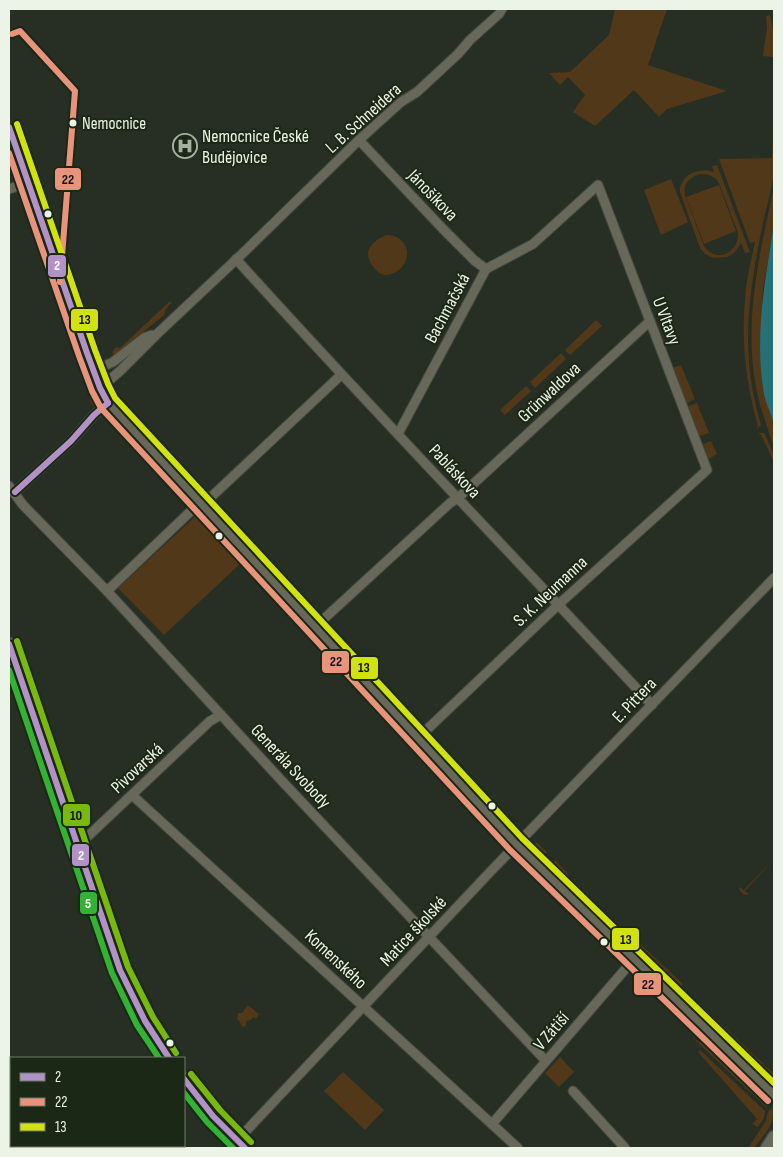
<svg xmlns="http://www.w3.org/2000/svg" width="783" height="1157" font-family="'Sofia Sans Condensed',sans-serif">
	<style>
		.green { fill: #513818; fill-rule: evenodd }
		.water { fill: #277077 }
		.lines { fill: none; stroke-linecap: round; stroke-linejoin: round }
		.street-casing { stroke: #434940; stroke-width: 11 }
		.secondary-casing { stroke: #434940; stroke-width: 15 }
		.street { stroke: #67675a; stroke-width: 9 }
		.secondary { stroke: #686a5a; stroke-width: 12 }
		.bus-1-casing { stroke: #1c2816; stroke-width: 10 }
		.bus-2-casing { stroke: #1c2816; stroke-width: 10 }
		.bus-3-casing { stroke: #1c2816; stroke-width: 10 }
		.bus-4-casing { stroke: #1c2816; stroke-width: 10 }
		.bus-5-casing { stroke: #1c2816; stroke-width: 10 }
		.bus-1 { stroke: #b291c6; stroke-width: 6 }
		.bus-2 { stroke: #e8947c; stroke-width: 6 }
		.bus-3 { stroke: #d1e210; stroke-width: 6 }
		.bus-4 { stroke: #33b333; stroke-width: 6 }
		.bus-5 { stroke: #79b90f; stroke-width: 6 }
		.bus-dot { fill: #ecf4e8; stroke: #1c2816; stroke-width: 2 }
		.labels { text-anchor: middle; stroke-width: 4; stroke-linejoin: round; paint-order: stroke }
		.bus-label { font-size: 17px; fill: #ecf4e8; stroke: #1c2816; text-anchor: start }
		.street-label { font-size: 18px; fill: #ecf4e8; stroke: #1c2816 }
		.poi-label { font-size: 18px; fill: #ecf4e8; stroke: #1c2816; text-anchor: start }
		.line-badge { stroke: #1c2816; stroke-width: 2 }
		.badge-label { font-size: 14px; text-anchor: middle; font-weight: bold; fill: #fff }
		.pale-badge-label { font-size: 14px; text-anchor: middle; font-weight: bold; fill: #111 }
	</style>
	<rect width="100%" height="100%" fill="#272e24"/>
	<g class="green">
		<path d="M 615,9 L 667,9 L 648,65 L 727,91 L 667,109 L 659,117 L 634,90 L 595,126 L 573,112 L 585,95 L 568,77 L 560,85 L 549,73 L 570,72 L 609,35 Z"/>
		<path d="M 770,15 L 774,33 L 774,64 L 773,57 L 763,56 L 763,54 L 767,28 L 766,16 Z"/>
		<path d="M 774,117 C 774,134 776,153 774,170 C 772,192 764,215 760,237 C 747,306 741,357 761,425 L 757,429 L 758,426 C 746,384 741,342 745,299 C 746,280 751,261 755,242 L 750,243 L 719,159 L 772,158 Z"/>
		<path d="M 717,165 L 750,252 L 745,253 L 741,243 L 735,252 L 728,257 L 713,258 L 705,254 L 700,248 L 680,192 C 680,174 699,167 714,172 L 712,166 ZM 699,174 C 708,174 714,175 719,183 L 738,233 C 739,253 716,264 704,246 L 685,195 C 683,184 689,178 699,174 Z"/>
		<path d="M 671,179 L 688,222 L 661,235 L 644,190 Z"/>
		<path d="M 719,185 L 736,231 L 704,244 L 686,197 Z"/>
		<path d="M 774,186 L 774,224 L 763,289 L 760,346 L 765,395 L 774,423 L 774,446 C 770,437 767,427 764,417 C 738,341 758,262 774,186 Z"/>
		<path d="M 386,235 C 393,235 396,236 401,240 C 420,259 390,285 377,271 C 361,255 368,243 386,235 Z"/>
		<path d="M 78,298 L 86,318 L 99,343 L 99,345 L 92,348 L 77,304 Z"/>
		<path d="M 169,302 L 172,302 L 165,310 L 164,315 L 114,356 L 112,352 L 116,347 L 120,348 Z"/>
		<path d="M 596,320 L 602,326 L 570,355 L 565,350 Z"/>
		<path d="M 561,353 L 566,359 L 535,388 L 530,382 Z"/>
		<path d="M 84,358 C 89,373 100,392 93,406 L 90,401 L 92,390 L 83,362 Z"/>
		<path d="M 681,365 L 695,399 L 687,403 L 673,368 Z"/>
		<path d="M 526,386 L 531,391 L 505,415 L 500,410 Z"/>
		<path d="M 697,403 L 709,433 L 700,436 L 688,406 Z"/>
		<path d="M 118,421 L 147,451 L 144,453 L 116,423 Z"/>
		<path d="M 758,433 L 763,433 L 765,434 L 774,456 L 774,462 L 761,435 Z"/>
		<path d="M 711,441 L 717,454 L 709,459 L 703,444 Z"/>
		<path d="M 197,515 L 241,563 L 164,635 L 118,588 Z"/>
		<path d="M 536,842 L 547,852 L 541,857 L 531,848 Z"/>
		<path d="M 774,859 L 745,891 L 749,895 C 744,896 739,891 739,887 L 744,890 Z"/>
		<path d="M 555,860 L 569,875 L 562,880 L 549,868 Z"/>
		<path d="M 577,885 L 620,927 L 617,931 L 613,930 L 573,891 L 574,888 Z"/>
		<path d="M 639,943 L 683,984 L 680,988 L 677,988 L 640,954 L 637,950 Z"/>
		<path d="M 698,1002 L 774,1074 L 774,1081 L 695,1005 Z"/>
		<path d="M 248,1005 L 259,1014 L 256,1019 L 254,1017 L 249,1021 L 248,1020 L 246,1022 L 246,1026 L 242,1027 L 240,1022 L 237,1019 L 238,1013 L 242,1013 Z"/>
		<path d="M 694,1039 L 701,1042 L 769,1105 L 766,1107 Z"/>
		<path d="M 700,1050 L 765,1111 L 764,1118 L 758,1127 L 752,1124 L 757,1119 L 706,1061 L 698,1052 Z"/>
		<path d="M 560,1057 L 574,1072 L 559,1087 L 545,1073 Z"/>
		<path d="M 343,1072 L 384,1110 L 365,1130 L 324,1091 Z"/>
		<path d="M 772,1108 C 777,1123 762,1137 754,1148 L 748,1148 L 766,1121 L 768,1112 Z"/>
	</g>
	<path class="water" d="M 774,224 L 774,423 C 771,414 766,403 764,394 C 754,337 765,280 774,224 Z"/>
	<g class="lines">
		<defs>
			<g id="street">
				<path d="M 9,127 L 87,353 L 100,388 L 108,403 L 350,666 L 516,844 L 774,1095"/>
				<path d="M 359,140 L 443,229 L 475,261 L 486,269"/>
				<path d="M 9,189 L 29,182"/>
				<path d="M 236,259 C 372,410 514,556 652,705"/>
				<path d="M 95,370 L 113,362 L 144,338 L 152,335"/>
				<path d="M 100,388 L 120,371 L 157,334 L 241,255 L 359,140 L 401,102 L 417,92 L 458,54 L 470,40 L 499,14 L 502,9"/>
				<path d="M 398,434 L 486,269 L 533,244 L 598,185 L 707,470 L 558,605 L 418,738"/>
				<path d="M 9,486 L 23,505 L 107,591 L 281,780 L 546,1061"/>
				<path d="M 15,492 L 71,441 L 94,415 L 108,403"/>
				<path d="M 107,591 L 191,511 L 209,499 L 341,375"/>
				<path d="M 315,627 L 450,503 L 458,498 L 650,321"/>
				<path d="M 132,795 L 518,1148"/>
				<path d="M 76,843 L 85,839 L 210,721 L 221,715"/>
				<path d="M 573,1091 L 625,1148"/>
				<path d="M 492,1124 L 634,959"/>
				<path d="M 230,1148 L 491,871 L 774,578"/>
			</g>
			<g id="secondary">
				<path d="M 9,644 L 120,970 L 145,1021 L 169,1058"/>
				<path d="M 184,1079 L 213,1116 L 245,1148"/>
				<path d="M 767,1148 L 774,1137"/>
			</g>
		</defs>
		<use href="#street" class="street-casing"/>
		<use href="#secondary" class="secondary-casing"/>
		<use href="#street" class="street"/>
		<use href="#secondary" class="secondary"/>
		<defs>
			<g id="bus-1">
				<path d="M 9,127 L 87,353 L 100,388 L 108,403"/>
				<path d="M 15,492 L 71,441 L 94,415 L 108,403"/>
				<path d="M 9,644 L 120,970 L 145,1021 L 169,1058"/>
				<path d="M 184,1079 L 213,1116 L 245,1148"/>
			</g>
			<g id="bus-2">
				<path d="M 12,34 L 20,31 L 75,91 L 60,282"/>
				<path d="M 9,153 L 79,356 L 92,391 L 101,408 L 510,850 L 768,1101"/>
			</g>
			<path id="bus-3" d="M 17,124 L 95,350 L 108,384 L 115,398 L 522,838 L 774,1083"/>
			<g id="bus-4">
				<path d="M 9,670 L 112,973 L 137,1025 L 159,1058"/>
				<path d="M 184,1093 L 207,1122 L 233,1148"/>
			</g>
			<g id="bus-5">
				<path d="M 17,641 L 128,967 L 153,1017 L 176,1053"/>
				<path d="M 191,1074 L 220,1110 L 251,1142"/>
			</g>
		</defs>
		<use href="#bus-1" class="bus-1-casing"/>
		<use href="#bus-2" class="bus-2-casing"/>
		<use href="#bus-3" class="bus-3-casing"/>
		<use href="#bus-4" class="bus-4-casing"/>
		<use href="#bus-5" class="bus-5-casing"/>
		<use href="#bus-1" class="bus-1"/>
		<use href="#bus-2" class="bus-2"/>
		<use href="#bus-3" class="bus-3"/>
		<use href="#bus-4" class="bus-4"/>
		<use href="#bus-5" class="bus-5"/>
	</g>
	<defs>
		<symbol id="hospital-ring" viewBox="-11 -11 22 22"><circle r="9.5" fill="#1c2816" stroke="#a7afa3" stroke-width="1.5"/><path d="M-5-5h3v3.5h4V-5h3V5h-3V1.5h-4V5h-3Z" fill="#a7afa3"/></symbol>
	</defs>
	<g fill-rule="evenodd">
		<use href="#hospital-ring" x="171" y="132" width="28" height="28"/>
	</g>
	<g class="bus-dot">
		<circle cx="73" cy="123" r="4.5"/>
		<circle cx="48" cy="214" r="4.5"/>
		<circle cx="219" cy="536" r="4.5"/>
		<circle cx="492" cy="806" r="4.5"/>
		<circle cx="604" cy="942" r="4.5"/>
		<circle cx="170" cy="1043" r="4.5"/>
	</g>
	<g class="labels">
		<g class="bus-label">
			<text x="82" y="129">Nemocnice</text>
		</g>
		<g class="street-label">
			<text transform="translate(363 118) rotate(-42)" y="6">L. B. Schneidera</text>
			<text transform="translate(433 195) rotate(46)" y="6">Jánošíkova</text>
			<text transform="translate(447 308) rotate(-62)" y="6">Bachmačská</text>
			<text transform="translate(667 321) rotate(69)" y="6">U Vltavy</text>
			<text transform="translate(549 392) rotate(-43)" y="6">Grünwaldova</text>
			<text transform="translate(455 471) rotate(47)" y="6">Pabláskova</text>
			<text transform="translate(550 591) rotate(-43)" y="6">S. K. Neumanna</text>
			<text transform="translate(634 700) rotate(-46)" y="6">E. Pittera</text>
			<text transform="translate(291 766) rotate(47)" y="6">Generála Svobody</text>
			<text transform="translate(137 768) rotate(-43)" y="6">Pivovarská</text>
			<text transform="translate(413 931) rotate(-47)" y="6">Matice školské</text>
			<text transform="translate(336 959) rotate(43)" y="6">Komenského</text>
			<text transform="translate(551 1031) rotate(-49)" y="6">V Zátiší</text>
		</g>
		<g class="poi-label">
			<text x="202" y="142">Nemocnice České<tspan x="202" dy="21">Budějovice</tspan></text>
		</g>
	</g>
	<g class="line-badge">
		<rect x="54" y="167" width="28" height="24" rx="5" fill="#e8947c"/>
		<rect x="47" y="254" width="20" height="24" rx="5" fill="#b291c6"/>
		<rect x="70" y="308" width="29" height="24" rx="5" fill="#d1e210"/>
		<rect x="321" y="650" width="29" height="24" rx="5" fill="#e8947c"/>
		<rect x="350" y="656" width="29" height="24" rx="5" fill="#d1e210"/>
		<rect x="62" y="803" width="29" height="24" rx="5" fill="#79b90f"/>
		<rect x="71" y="843" width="19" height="24" rx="5" fill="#b291c6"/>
		<rect x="79" y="891" width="19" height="24" rx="5" fill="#33b333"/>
		<rect x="611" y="927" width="29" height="24" rx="5" fill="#d1e210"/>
		<rect x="633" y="972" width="29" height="24" rx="5" fill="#e8947c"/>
	</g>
	<g class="badge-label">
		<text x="57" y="270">2</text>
		<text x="81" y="860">2</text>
		<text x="88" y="908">5</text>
	</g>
	<g class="pale-badge-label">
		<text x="68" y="184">22</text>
		<text x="85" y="324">13</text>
		<text x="336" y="666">22</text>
		<text x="364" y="672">13</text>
		<text x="76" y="820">10</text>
		<text x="626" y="944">13</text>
		<text x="648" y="989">22</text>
	</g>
	<rect width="783" height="1157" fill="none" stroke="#ecf4e8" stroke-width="20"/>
	<rect x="10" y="1057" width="175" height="90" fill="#1c2816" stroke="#6f7a6a"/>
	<rect x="20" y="1073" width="25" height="8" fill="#b291c6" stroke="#6f7a6a"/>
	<text x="55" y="1082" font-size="15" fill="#ecf4e8">2</text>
	<rect x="20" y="1098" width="25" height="8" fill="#e8947c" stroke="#6f7a6a"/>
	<text x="55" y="1107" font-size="15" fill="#ecf4e8">22</text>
	<rect x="20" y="1123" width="25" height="8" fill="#d1e210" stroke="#6f7a6a"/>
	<text x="55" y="1132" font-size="15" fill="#ecf4e8">13</text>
</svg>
